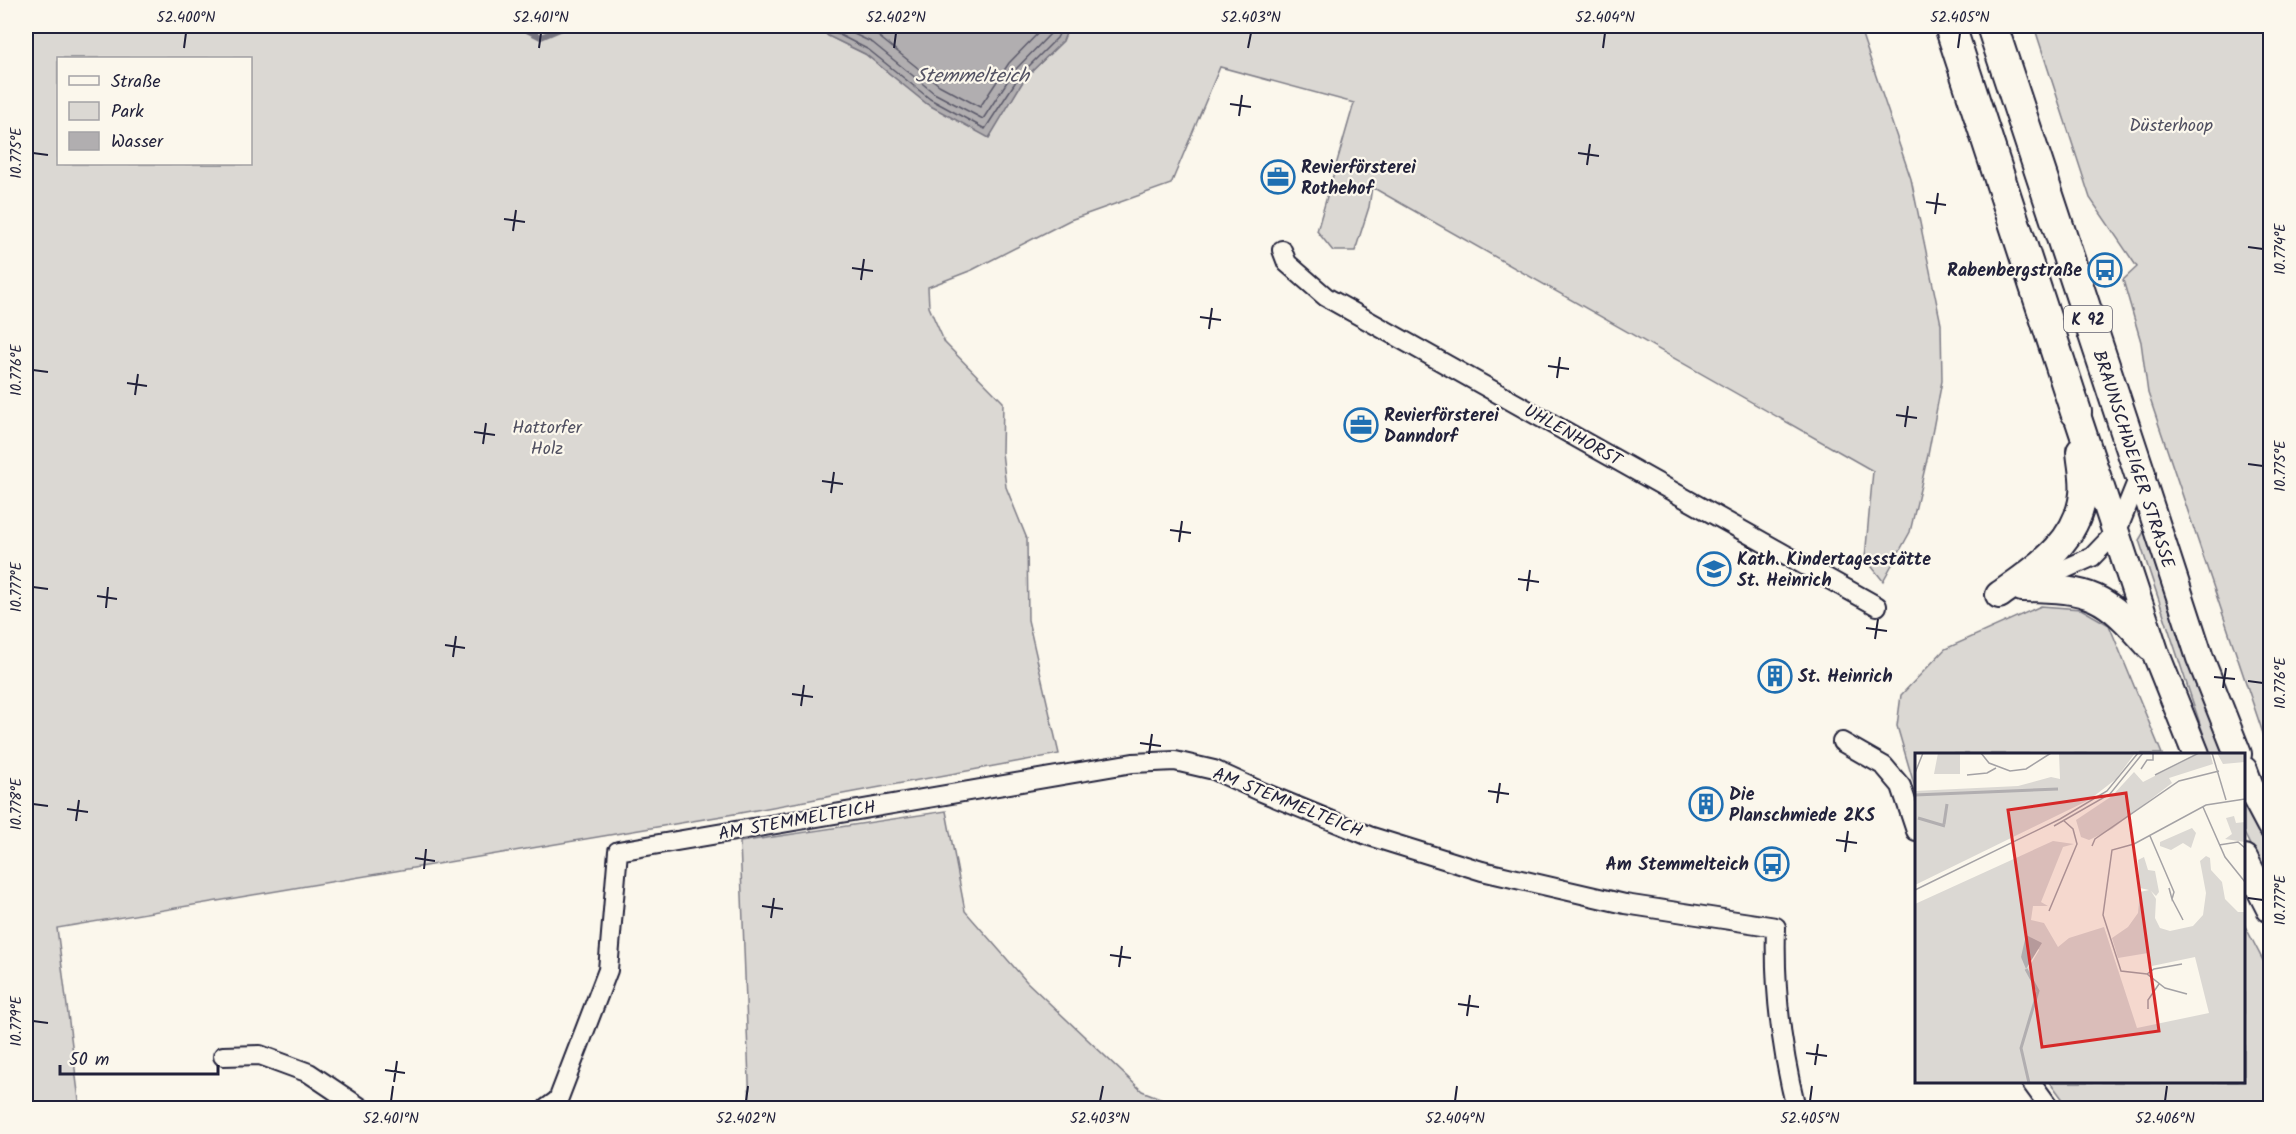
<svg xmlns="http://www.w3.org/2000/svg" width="2296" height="1134" font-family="Kalam,sans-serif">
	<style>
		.green { fill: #dbd8d3; stroke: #7e7d87; stroke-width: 1.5; fill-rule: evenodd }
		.water { fill: #b1aeb0; stroke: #787681; stroke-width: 1.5 }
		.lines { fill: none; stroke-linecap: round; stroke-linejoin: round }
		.shore { stroke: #5b5a6a; stroke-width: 1.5 }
		.stream { stroke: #787681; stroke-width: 6 }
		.minor-casing { stroke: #22223b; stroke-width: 22 }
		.secondary-casing { stroke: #22223b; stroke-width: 30 }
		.trunk-casing { stroke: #22223b; stroke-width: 34 }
		.minor { stroke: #fbf7ec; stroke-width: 18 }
		.secondary { stroke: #fbf7ec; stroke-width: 26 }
		.trunk { stroke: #fbf7ec; stroke-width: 30 }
		.ticks { fill: none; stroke: #22223b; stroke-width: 2 }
		.labels { text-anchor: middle; stroke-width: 4.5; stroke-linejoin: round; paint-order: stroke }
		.shield { fill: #fbf7ec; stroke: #636270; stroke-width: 1.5 }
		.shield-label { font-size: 16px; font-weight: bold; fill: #22223b }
		.park-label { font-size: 18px; fill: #505061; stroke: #fbf7ec }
		.poi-label { font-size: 18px; font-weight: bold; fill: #22223b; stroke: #fbf7ec; text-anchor: start }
		.street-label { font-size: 18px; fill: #22223b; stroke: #fbf7ec }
		.water-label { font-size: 20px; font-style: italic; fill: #545364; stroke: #fbf7ec }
		.inset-river { fill: none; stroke: #b1aeb0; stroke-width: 3 }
		.inset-road { fill: none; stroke: #a4a2a5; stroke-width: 1.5 }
		.view { fill: #d62828; fill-opacity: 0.15; stroke: #d62828; stroke-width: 3 }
		.inset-edge { fill: none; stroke: #22223b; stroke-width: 3 }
		.neatline { fill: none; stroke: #22223b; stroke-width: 2 }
		.ticks-label { font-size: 15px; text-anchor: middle; fill: #22223b }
	</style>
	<rect width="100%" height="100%" fill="#fbf7ec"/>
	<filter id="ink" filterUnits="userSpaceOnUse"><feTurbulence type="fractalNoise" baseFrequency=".0167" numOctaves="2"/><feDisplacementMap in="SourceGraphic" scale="12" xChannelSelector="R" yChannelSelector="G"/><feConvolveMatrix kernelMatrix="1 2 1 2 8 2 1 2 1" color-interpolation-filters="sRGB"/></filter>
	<g filter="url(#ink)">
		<g class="green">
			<path d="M 26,26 L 818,26 L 828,36 L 865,54 L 988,137 L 1025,78 L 1062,41 L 1069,26 L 1859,26 L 1911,179 L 1941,324 L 1942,381 L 1928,455 L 1910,532 L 1883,581 L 1865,558 L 1873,471 L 1372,187 L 1369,207 L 1355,251 L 1333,251 L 1317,231 L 1354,103 L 1220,67 L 1171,184 L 1070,220 L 972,270 L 928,287 L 929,307 L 945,343 L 1003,402 L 1002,452 L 1006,487 L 1027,539 L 1028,620 L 1059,754 L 740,813 L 57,928 L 80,1108 L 26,1108 ZM 58,58 L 250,58 L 250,164 L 58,164 Z"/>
			<path d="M 2034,26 L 2270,26 L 2270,754 L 2148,393 L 2141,342 L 2123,280 L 2137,267 L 2090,198 Z"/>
			<path d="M 2148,525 L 2224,754 L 2210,754 L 2139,540 Z"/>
			<path d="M 2041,606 L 2081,609 L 2109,625 L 2162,754 L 1916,754 L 1916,791 L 1897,726 L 1901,695 L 1945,649 Z"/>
			<path d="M 2244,804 L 2270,854 L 2270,884 L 2244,833 Z"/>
			<path d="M 946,811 L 965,911 L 1027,982 L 1142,1091 L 1186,1108 L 750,1108 L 740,842 Z"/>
			<path d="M 2244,924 L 2270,974 L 2270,1108 L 2069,1108 L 2050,1082 L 2244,1082 Z"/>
		</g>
		<path class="water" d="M 818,26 L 1069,26 L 1063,41 L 1025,78 L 989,138 L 927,104 L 865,54 L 828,36 Z"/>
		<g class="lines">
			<g class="shore">
				<path d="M 826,26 L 832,31 L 869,50 L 930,99 L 985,129 L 1020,75 L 1057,38 L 1063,26"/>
				<path d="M 837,26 L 873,43 L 934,93 L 983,119 L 1014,71 L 1051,33 L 1055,26"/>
				<path d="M 857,26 L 878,36 L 939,85 L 980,107 L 1009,63 L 1045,26"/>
			</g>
			<path class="stream" d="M 519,26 L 541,37 L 567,26"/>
			<defs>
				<g id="minor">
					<path d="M 1282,250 L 1287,263 L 1326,297 L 1877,606"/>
					<path d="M 2026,586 L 2092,557 L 2117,531 L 2140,474"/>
					<path d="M 1842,742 L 1884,766 L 1901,786 L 1916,831"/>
					<path d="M 223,1056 L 260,1055 L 309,1073 L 361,1108"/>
					<path d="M 2031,1082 L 2050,1108"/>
					<path d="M 547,1108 L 558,1100 L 608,970 L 618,851 L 1133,763 L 1175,761 L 1214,770 L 1262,792 L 1369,836 L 1482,871 L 1625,904 L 1776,927 C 1774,988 1781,1048 1796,1108"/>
				</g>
				<g id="secondary">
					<path d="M 2076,412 L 2156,654 L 2196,754"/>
					<path d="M 2140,474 L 2200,658 L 2238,754"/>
					<path d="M 2022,588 C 2092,589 2104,594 2150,647"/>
					<path d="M 1999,595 C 2035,569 2078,543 2083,494 C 2085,480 2081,465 2080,451"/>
					<path d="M 2244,770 L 2251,789 L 2270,825"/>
					<path d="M 2244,858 L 2270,909"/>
				</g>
				<g id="trunk">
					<path d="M 1950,26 L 2076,412"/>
					<path d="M 1992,26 L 2140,474"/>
				</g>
			</defs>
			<use href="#minor" class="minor-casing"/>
			<use href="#secondary" class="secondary-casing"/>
			<use href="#trunk" class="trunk-casing"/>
			<use href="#minor" class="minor"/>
			<use href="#secondary" class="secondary"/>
			<use href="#trunk" class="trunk"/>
		</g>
	</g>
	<path class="ticks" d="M 184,48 L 186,33M 539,48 L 541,33M 894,48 L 896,33M 1248,48 L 1251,33M 1603,48 L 1605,33M 1958,48 L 1960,33M 1230,104 L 1251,107M 1239,116 L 1242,95M 33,153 L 48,155M 1578,153 L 1599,156M 1587,165 L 1590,144M 1926,202 L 1946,205M 1935,214 L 1938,193M 504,219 L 525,222M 513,231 L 516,210M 2248,247 L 2263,249M 852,268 L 873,271M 861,280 L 864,259M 1200,317 L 1221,320M 1209,329 L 1212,308M 1548,366 L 1569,369M 33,370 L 48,372M 1557,378 L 1560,357M 127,383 L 147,386M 135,395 L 138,374M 1896,415 L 1917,418M 1905,427 L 1908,406M 474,432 L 495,435M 483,444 L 486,423M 2248,464 L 2263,466M 822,481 L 843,484M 831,493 L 834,472M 1170,530 L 1191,533M 1179,542 L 1182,521M 1518,579 L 1539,582M 33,587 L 48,589M 1527,591 L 1530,570M 97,596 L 117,599M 106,608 L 108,587M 1866,628 L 1887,631M 1875,639 L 1878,619M 445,645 L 465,648M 453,657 L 456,636M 2214,677 L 2235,679M 2248,681 L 2263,683M 2223,688 L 2226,668M 792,694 L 813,697M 801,706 L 804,685M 1140,743 L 1161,746M 1149,754 L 1152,734M 1488,791 L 1509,794M 1497,803 L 1500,783M 33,804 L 48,806M 67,809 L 88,812M 76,821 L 79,800M 1836,840 L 1857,843M 1845,852 L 1848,831M 415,858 L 435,861M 424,869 L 426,849M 2248,898 L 2263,900M 762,906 L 783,909M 771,918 L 774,898M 1110,955 L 1131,958M 1119,967 L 1122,946M 1458,1004 L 1479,1007M 1467,1016 L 1470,995M 33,1021 L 48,1023M 1806,1053 L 1827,1056M 1815,1065 L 1818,1044M 385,1070 L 405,1073M 394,1082 L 397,1061M 391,1101 L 393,1086M 746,1101 L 748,1086M 1100,1101 L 1103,1086M 1455,1101 L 1457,1086M 1810,1101 L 1812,1086M 2165,1101 L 2167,1086"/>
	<defs>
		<symbol id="office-ring" viewBox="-11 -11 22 22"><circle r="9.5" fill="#fbf7ec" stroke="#1f6fb2" stroke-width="1.5"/><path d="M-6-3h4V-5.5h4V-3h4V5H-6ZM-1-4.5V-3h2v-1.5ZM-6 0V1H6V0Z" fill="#1f6fb2"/></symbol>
		<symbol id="bus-ring" viewBox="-11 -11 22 22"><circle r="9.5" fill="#fbf7ec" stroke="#1f6fb2" stroke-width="1.5"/><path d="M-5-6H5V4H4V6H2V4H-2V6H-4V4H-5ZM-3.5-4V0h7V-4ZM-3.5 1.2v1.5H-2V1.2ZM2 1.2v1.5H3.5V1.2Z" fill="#1f6fb2"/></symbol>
		<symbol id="school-ring" viewBox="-11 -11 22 22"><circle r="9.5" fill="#fbf7ec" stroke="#1f6fb2" stroke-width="1.5"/><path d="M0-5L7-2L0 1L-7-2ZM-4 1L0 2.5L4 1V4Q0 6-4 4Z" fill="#1f6fb2"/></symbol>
		<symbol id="building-ring" viewBox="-11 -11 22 22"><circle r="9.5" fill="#fbf7ec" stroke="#1f6fb2" stroke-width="1.5"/><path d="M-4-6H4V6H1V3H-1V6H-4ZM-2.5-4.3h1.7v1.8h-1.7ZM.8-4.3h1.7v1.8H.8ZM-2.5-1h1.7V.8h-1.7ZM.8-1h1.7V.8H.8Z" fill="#1f6fb2"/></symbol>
	</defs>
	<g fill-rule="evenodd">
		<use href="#office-ring" x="1259" y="158" width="38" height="38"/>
		<use href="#bus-ring" x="2086" y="251" width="38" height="38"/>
		<use href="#office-ring" x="1342" y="406" width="38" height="38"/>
		<use href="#school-ring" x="1695" y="550" width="38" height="38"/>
		<use href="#building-ring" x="1756" y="657" width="38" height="38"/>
		<use href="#building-ring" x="1687" y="785" width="38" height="38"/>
		<use href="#bus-ring" x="1753" y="845" width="38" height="38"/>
	</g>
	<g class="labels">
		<rect class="shield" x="2064" y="306" width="48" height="26" rx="4.5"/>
		<g class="shield-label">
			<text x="2088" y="325">K 92</text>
		</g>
		<g class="park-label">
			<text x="2171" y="131">Düsterhoop</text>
			<text x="547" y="433">Hattorfer<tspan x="547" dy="21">Holz</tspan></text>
		</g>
		<g class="poi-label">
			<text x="1301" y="173">Revierförsterei<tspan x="1301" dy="21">Rothehof</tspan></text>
			<text x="2082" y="276" text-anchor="end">Rabenbergstraße</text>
			<text x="1384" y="421">Revierförsterei<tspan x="1384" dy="21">Danndorf</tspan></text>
			<text x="1737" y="565">Kath. Kindertagesstätte<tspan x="1737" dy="21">St. Heinrich</tspan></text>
			<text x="1798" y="682">St. Heinrich</text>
			<text x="1729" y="800">Die<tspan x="1729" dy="21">Planschmiede 2KS</tspan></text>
			<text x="1749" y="870" text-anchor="end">Am Stemmelteich</text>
		</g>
		<g class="street-label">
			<text transform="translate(1573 435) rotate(29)" y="6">UHLENHORST</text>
			<text transform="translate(2134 459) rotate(72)" y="6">BRAUNSCHWEIGER STRASSE</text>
			<text transform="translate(1288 802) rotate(22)" y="6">AM STEMMELTEICH</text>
			<text transform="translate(797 820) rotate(-10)" y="6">AM STEMMELTEICH</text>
		</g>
		<g class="water-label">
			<text x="972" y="82">Stemmelteich</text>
		</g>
	</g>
	<g transform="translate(1915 753)">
		<rect width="330" height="330" fill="#fbf7ec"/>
		<path d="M 23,0 L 45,0 L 45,21 L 19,21 ZM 144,0 L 220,0 L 201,26 L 174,47 L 0,132 L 0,38 L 103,33 L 136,24 L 145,26 ZM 285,0 L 295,0 L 298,11 L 254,25 L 257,30 L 197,76 L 174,87 L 166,84 L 161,67 L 197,43 L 219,19 L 228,29 ZM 302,0 L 330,0 L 330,9 L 308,11 ZM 319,63 L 321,70 L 330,69 L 330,89 L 310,86 L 317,81 L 311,65 ZM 277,75 L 281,80 L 276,95 L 268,90 L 256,97 L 245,93 L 245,89 ZM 138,88 L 159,91 L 148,94 L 126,149 L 133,153 L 118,153 L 116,167 L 129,170 L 143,194 L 154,185 L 189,174 L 222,275 L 294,260 L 280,204 L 237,213 L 233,200 L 203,205 L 197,185 L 213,174 L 223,160 L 225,139 L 234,137 L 225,135 L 223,107 L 229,104 L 233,117 L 240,118 L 244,139 L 241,143 L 236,138 L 241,146 L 240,165 L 245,175 L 255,178 L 278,173 L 288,162 L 291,140 L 285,108 L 291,103 L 295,105 L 296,117 L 307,129 L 310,146 L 323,159 L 330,159 L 330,330 L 0,330 L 0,151 ZM 115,184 L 124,197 L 114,214 L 106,204 Z" fill="#dbd8d3" fill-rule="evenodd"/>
		<path d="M 111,182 L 127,190 L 111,216 L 106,204 Z" fill="#b1aeb0"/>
		<path class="inset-river" d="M 0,42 L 143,36M 3,65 L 30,73M 29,71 L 32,51M 111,216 L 123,238 L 106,295 L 114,330"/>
		<path class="inset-road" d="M 66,0 L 74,10 L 95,18 L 111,16 L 136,0M 297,0 L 311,47M 226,16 L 232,7 L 238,7 L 238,0M 0,20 L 8,0M 52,22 L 72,20 L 81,15M 240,22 L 284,0M 288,54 L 310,104 L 330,129M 145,66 L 192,38 L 223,0M 139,73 L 195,41 L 228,0M 235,83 L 259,139 L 257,146 L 254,135M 304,92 L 323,89 L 330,95M 177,93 L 180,86 L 264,28 L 304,18M 0,137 L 145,66M 257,146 L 268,167M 134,158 L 162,91 L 158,76 L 148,67M 232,221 L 239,216 L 267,211M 272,241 L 250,235 L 232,221 L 206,218 L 188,162 L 197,97 L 219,91 L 291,52 L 330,46M 233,256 L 233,247 L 244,231"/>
		<path class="view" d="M 211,40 L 244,278 L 127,294 L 93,57 Z"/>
		<rect width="330" height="330" class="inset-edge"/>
	</g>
	<rect width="2296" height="1134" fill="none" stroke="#fbf7ec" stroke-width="66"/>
	<rect x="57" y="57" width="195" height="108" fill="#fbf7ec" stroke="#a4a2a5" stroke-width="1.5"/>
	<rect x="69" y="76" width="30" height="9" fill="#fbf7ec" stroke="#a4a2a5" stroke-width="1.5"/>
	<text x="111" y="87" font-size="18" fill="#22223b">Straße</text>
	<rect x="69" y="102" width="30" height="18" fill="#dbd8d3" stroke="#a4a2a5" stroke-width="1.5"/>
	<text x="111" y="117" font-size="18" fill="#22223b">Park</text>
	<rect x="69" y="132" width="30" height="18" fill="#b1aeb0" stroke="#a4a2a5" stroke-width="1.5"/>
	<text x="111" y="147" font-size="18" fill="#22223b">Wasser</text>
	<path d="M60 1065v9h158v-9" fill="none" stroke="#22223b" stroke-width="3"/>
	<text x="69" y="1065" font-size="18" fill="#22223b" stroke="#fbf7ec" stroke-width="4.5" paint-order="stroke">50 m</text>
	<rect x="33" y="33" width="2230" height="1068" class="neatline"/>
	<g class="ticks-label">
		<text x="186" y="22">52.400°N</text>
		<text x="541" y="22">52.401°N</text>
		<text x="896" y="22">52.402°N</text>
		<text x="1251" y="22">52.403°N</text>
		<text x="1605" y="22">52.404°N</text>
		<text x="1960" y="22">52.405°N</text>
		<text transform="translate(16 153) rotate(-90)" y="5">10.775°E</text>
		<text transform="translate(2280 249) rotate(-90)" y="5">10.774°E</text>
		<text transform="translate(16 370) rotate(-90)" y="5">10.776°E</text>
		<text transform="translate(2280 466) rotate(-90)" y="5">10.775°E</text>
		<text transform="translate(16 587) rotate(-90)" y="5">10.777°E</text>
		<text transform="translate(2280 683) rotate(-90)" y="5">10.776°E</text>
		<text transform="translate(16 804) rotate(-90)" y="5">10.778°E</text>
		<text transform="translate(2280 900) rotate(-90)" y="5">10.777°E</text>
		<text transform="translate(16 1021) rotate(-90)" y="5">10.779°E</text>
		<text x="391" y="1123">52.401°N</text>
		<text x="746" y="1123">52.402°N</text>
		<text x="1100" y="1123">52.403°N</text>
		<text x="1455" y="1123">52.404°N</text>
		<text x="1810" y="1123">52.405°N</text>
		<text x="2165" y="1123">52.406°N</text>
	</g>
</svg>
